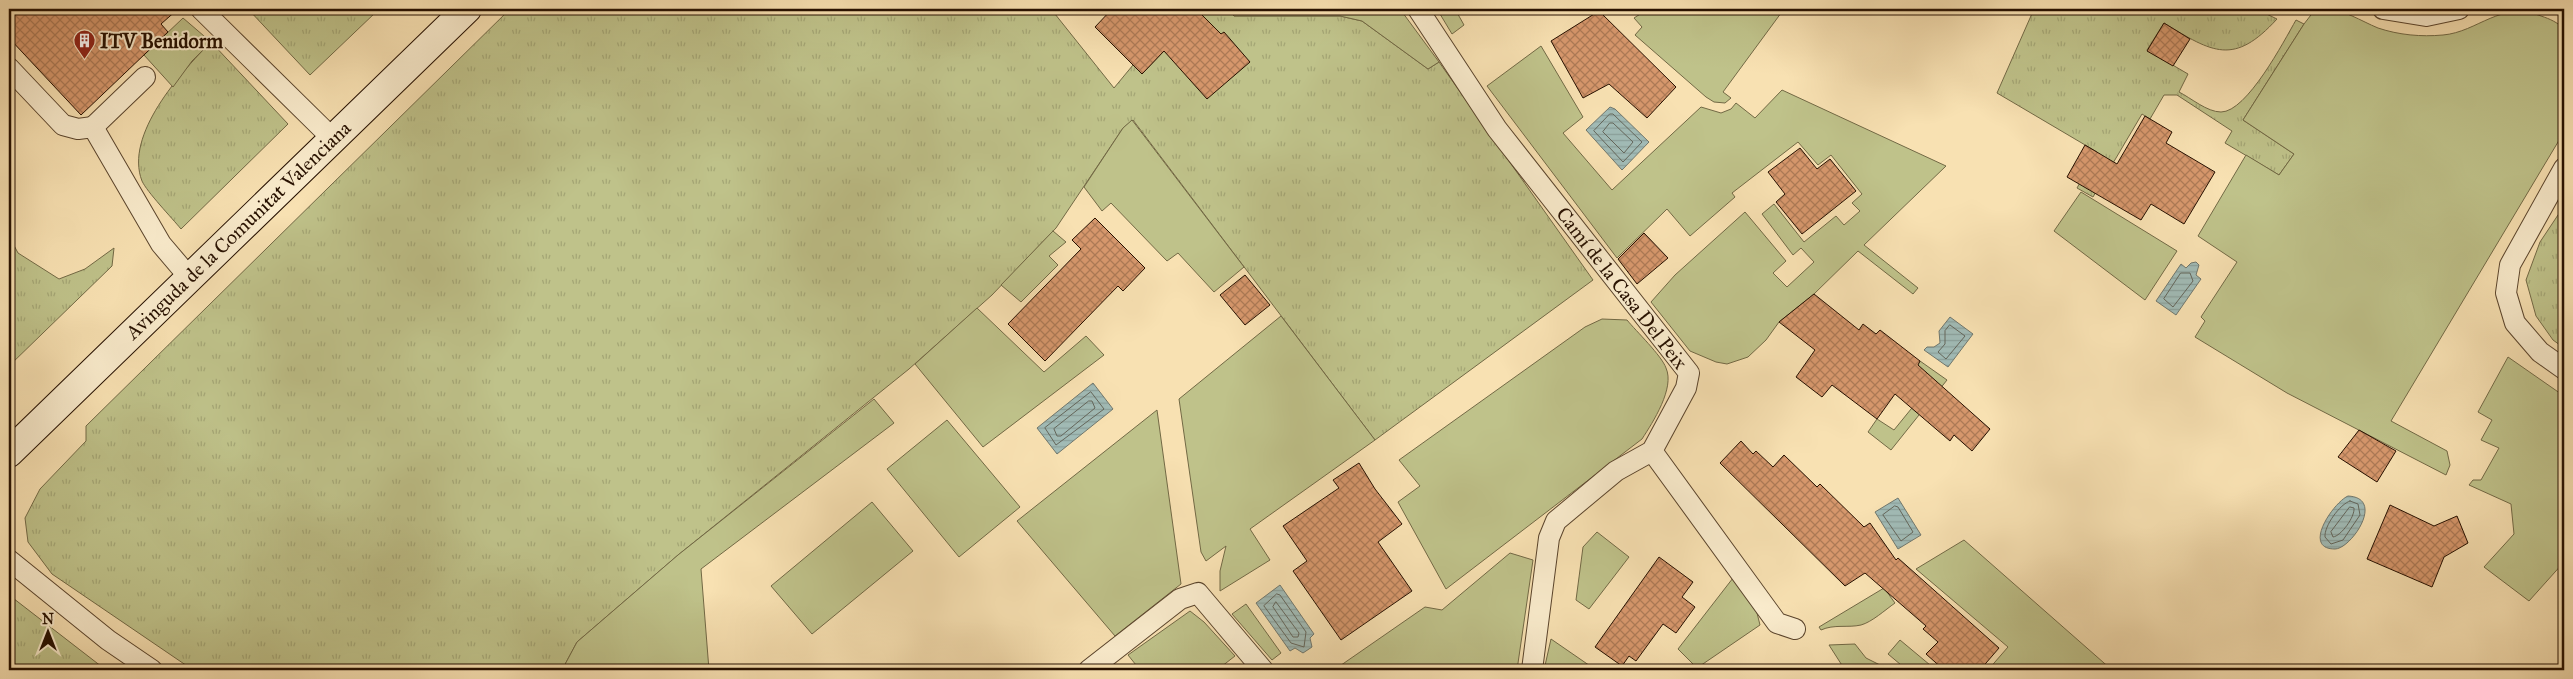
<svg xmlns="http://www.w3.org/2000/svg" width="2573" height="679" font-family="'IM FELL Great Primer',serif">
	<style>
		.grass { fill: url(#grass-tufts); stroke: #726945 }
		.garden { fill: #bfc28a; stroke: #726945 }
		.water { fill: url(#water-rules); stroke: #70776d }
		.lines { fill: none; stroke-linecap: round; stroke-linejoin: round }
		.shore { stroke: #64665b; stroke-width: 1 }
		.building { fill: url(#building-cross-hatch); stroke: #261000 }
		.lane-casing { stroke: #5a442c; stroke-width: 22 }
		.secondary-casing { stroke: #261000; stroke-width: 30 }
		.lane { stroke: #faeccd; stroke-width: 20 }
		.secondary { stroke: #faeccd; stroke-width: 28 }
		.labels { text-anchor: middle; stroke-width: 4; stroke-linejoin: round; paint-order: stroke }
		.poi-label { font-size: 20px; font-weight: bold; fill: #261000; stroke: #faeccd; text-anchor: start }
		.street-label { font-size: 20px; fill: #261000; stroke: #faeccd }
	</style>
	<defs>
		<pattern id="grass-tufts" width="24" height="20" patternUnits="userSpaceOnUse" patternTransform="scale(1.25)"><rect width="24" height="20" fill="#bfc28a"/><path d="M3 7l-1-3M5 7V3M7 7l1-3M15 17l-1-3M17 17v-4M19 17l1-3" fill="none" stroke="#a4a675"/></pattern>
		<pattern id="water-rules" width="6" height="5" patternUnits="userSpaceOnUse" patternTransform="scale(1.25)"><rect width="6" height="5" fill="#a1bbb6"/><path d="M0 2.5h6" fill="none" stroke="#8aa09b"/></pattern>
		<pattern id="building-cross-hatch" width="8" height="8" patternUnits="userSpaceOnUse" patternTransform="scale(1.25)"><rect width="8" height="8" fill="#d6976c"/><path d="M0 0l8 8M0 8l8-8" fill="none" stroke="#ad7a56"/></pattern>
	</defs>
	<rect width="100%" height="100%" fill="#f8e1b2"/>
	<filter id="stains"><feTurbulence type="fractalNoise" baseFrequency=".004" numOctaves="4"/><feColorMatrix values="0 0 0 0 .2 0 0 0 0 .09 0 0 0 0 .02 0 0 0 .5 -.17"/></filter>
	<radialGradient id="worn" r=".72"><stop offset=".6" stop-color="#630" stop-opacity="0"/><stop offset="1" stop-color="#630" stop-opacity=".3"/></radialGradient>
	<g class="grass">
		<path d="M 248,9 L 374,9 L 376,12 L 310,75 Z"/>
		<path d="M 510,9 L 1051,9 L 1114,88 L 1133,65 L 1142,74 L 1200,13 L 1196,9 L 1229,9 L 1234,16 L 1340,16 L 1362,21 L 1428,69 L 1439,62 L 1593,280 L 1375,440 L 1133,120 L 1123,128 L 1056,228 L 992,295 L 909,369 L 678,555 L 577,642 L 562,670 L 193,670 L 52,574 L 28,542 L 25,518 L 40,489 L 86,441 L 86,426 Z"/>
		<path d="M 2034,9 L 2256,9 L 2277,19 C 2234,66 2213,53 2164,23 L 2147,50 L 2188,74 L 2179,92 C 2191,98 2207,112 2221,112 C 2247,112 2284,41 2296,20 L 2304,24 L 2243,120 L 2294,154 L 2279,175 L 2225,143 L 2232,131 L 2177,95 L 2164,95 L 2150,119 L 2142,114 L 2093,197 L 2077,188 L 2097,152 L 1997,93 Z"/>
		<path d="M 211,42 L 288,124 L 181,229 C 172,218 147,192 142,181 C 124,135 181,72 211,42 Z"/>
		<path d="M 2564,206 L 2564,348 L 2553,340 L 2536,316 L 2526,280 L 2540,242 Z"/>
		<path d="M 9,236 L 18,253 L 59,279 L 85,269 L 114,248 L 112,266 L 9,366 Z"/>
		<path d="M 9,595 L 106,670 L 9,670 Z"/>
	</g>
	<g class="garden">
		<path d="M 1229,9 L 1400,9 L 1439,62 L 1428,69 L 1362,21 L 1340,16 L 1234,16 Z"/>
		<path d="M 1437,9 L 1455,9 L 1464,25 L 1452,34 Z"/>
		<path d="M 1648,9 L 1784,9 L 1723,92 L 1731,98 L 1725,103 L 1714,102 L 1706,97 L 1635,35 L 1642,27 L 1634,18 Z"/>
		<path d="M 2325,9 C 2343,9 2361,21 2378,28 C 2399,35 2421,37 2443,35 C 2478,32 2501,0 2541,16 C 2550,19 2557,22 2564,29 L 2564,132 L 2391,421 L 2447,451 L 2450,465 L 2446,475 L 2287,393 L 2195,337 L 2205,321 L 2201,317 L 2237,262 L 2198,236 L 2246,155 L 2279,175 L 2294,154 L 2243,120 L 2304,24 L 2314,11 Z"/>
		<path d="M 183,18 L 211,42 L 192,61 L 173,87 L 144,55 Z"/>
		<path d="M 1541,46 L 1583,117 L 1563,133 L 1612,190 L 1701,107 L 1721,113 L 1731,109 L 1736,103 L 1755,118 L 1782,90 L 1946,166 L 1864,245 L 1918,288 L 1913,294 L 1858,251 L 1814,294 L 1779,322 L 1766,340 L 1748,357 L 1727,364 L 1716,362 L 1690,351 L 1651,302 L 1675,275 L 1745,212 L 1786,261 L 1773,273 L 1787,287 L 1814,262 L 1801,248 L 1793,255 L 1762,214 L 1774,204 L 1804,242 L 1836,216 L 1844,225 L 1860,211 L 1852,203 L 1862,194 L 1831,155 L 1818,165 L 1798,142 L 1732,193 L 1735,197 L 1690,236 L 1667,209 L 1617,258 L 1487,86 Z"/>
		<path d="M 1132,120 L 1244,267 L 1214,292 L 1178,253 L 1167,261 L 1111,203 L 1102,211 L 1084,187 L 1123,128 Z"/>
		<path d="M 2081,192 L 2177,251 L 2145,300 L 2054,231 Z"/>
		<path d="M 1053,231 L 1066,242 L 1049,256 L 1058,265 L 1021,302 L 1001,285 Z"/>
		<path d="M 977,308 L 1044,372 L 1086,336 L 1104,355 L 983,447 L 915,364 Z"/>
		<path d="M 1281,316 L 1375,440 L 1250,529 L 1270,560 L 1220,591 L 1220,571 L 1226,546 L 1206,561 L 1201,552 L 1179,399 Z"/>
		<path d="M 1602,319 L 1627,320 C 1636,331 1662,356 1666,368 C 1675,388 1653,422 1642,439 L 1446,589 L 1398,502 L 1420,486 L 1399,460 L 1585,327 Z"/>
		<path d="M 2508,357 L 2564,396 L 2564,562 L 2529,601 L 2484,567 L 2514,534 L 2511,504 L 2469,485 L 2473,480 L 2481,480 L 2499,448 L 2481,440 L 2492,420 L 2478,412 Z"/>
		<path d="M 1920,361 L 1947,380 L 1891,450 L 1868,432 L 1877,419 L 1894,430 L 1933,382 L 1914,369 Z"/>
		<path d="M 874,399 L 894,423 L 701,569 L 709,670 L 562,670 L 577,642 L 678,555 Z"/>
		<path d="M 1157,410 L 1181,584 L 1115,636 L 1017,521 Z"/>
		<path d="M 947,420 L 1020,507 L 959,557 L 887,469 Z"/>
		<path d="M 872,502 L 913,551 L 812,634 L 771,586 Z"/>
		<path d="M 1597,532 L 1629,557 L 1589,609 L 1576,600 L 1583,547 Z"/>
		<path d="M 1964,540 L 1972,547 L 2112,670 L 1988,670 L 2008,647 L 1916,569 Z"/>
		<path d="M 1510,553 L 1533,560 L 1517,670 L 1334,670 L 1425,607 L 1442,610 Z"/>
		<path d="M 1733,578 L 1756,609 L 1760,625 L 1697,668 L 1678,649 Z"/>
		<path d="M 1884,588 L 1895,603 C 1885,610 1872,622 1861,625 C 1848,628 1834,624 1821,630 L 1819,627 Z"/>
		<path d="M 1246,604 L 1281,653 L 1272,660 L 1232,614 Z"/>
		<path d="M 1190,611 L 1204,622 L 1235,656 L 1217,670 L 1140,670 L 1128,655 Z"/>
		<path d="M 1551,639 L 1596,670 L 1544,670 Z"/>
		<path d="M 1900,640 L 1936,670 L 1907,670 L 1888,654 Z"/>
		<path d="M 1855,644 L 1866,658 L 1890,670 L 1845,670 L 1829,645 Z"/>
	</g>
	<g class="water">
		<path d="M 1610,107 L 1615,109 L 1649,142 L 1622,170 L 1586,130 Z"/>
		<path d="M 2196,262 L 2199,265 L 2196,275 L 2201,279 L 2176,315 L 2156,301 L 2181,264 L 2186,268 L 2191,263 Z"/>
		<path d="M 1950,317 L 1973,334 L 1948,367 L 1924,350 L 1927,347 L 1934,347 L 1940,343 L 1939,331 Z"/>
		<path d="M 1093,383 L 1113,409 L 1057,454 L 1037,428 Z"/>
		<path d="M 2348,496 C 2386,498 2351,549 2335,549 C 2301,549 2334,502 2348,496 Z"/>
		<path d="M 1898,498 L 1921,535 L 1898,549 L 1875,512 Z"/>
		<path d="M 1280,585 L 1314,634 L 1310,638 L 1312,647 L 1303,653 L 1295,648 L 1290,651 L 1256,603 Z"/>
	</g>
	<g class="lines">
		<g class="shore">
			<path d="M 1610,114 L 1613,114 L 1642,142 L 1623,162 L 1594,131 Z"/>
			<path d="M 1610,123 L 1613,123 L 1633,142 L 1624,153 L 1603,132 Z"/>
			<path d="M 2181,273 L 2190,273 L 2193,281 L 2173,307 L 2164,299 Z"/>
			<path d="M 1950,325 L 1965,336 L 1946,359 L 1938,352 L 1945,344 L 1945,331 Z"/>
			<path d="M 1091,392 L 1104,409 L 1056,445 L 1045,428 Z"/>
			<path d="M 1089,401 L 1092,401 L 1095,408 L 1061,436 L 1057,436 L 1054,429 Z"/>
			<path d="M 2350,501 L 2358,504 L 2360,515 L 2343,540 L 2331,544 L 2325,537 C 2324,526 2340,504 2350,501 Z"/>
			<path d="M 1895,506 L 1898,507 L 1913,532 L 1901,541 L 1883,515 Z"/>
			<path d="M 2350,507 L 2354,508 C 2355,517 2341,536 2333,537 L 2331,532 Z"/>
			<path d="M 1277,594 L 1280,595 L 1306,632 L 1304,647 L 1291,643 L 1264,606 Z"/>
			<path d="M 1276,602 L 1299,633 L 1298,637 L 1293,637 L 1273,607 Z"/>
		</g>
	</g>
	<g class="building">
		<path d="M 9,9 L 178,9 L 161,24 L 168,32 L 81,115 L 9,38 Z"/>
		<path d="M 1112,9 L 1196,9 L 1221,34 L 1224,32 L 1250,62 L 1207,99 L 1164,51 L 1142,74 L 1095,27 Z"/>
		<path d="M 1599,11 L 1676,87 L 1647,118 L 1609,84 L 1583,98 L 1551,41 Z"/>
		<path d="M 2164,23 L 2190,39 L 2173,66 L 2147,51 Z"/>
		<path d="M 2145,116 L 2172,132 L 2166,143 L 2215,172 L 2184,224 L 2151,204 L 2141,220 L 2067,177 L 2085,145 L 2117,164 Z"/>
		<path d="M 1800,148 L 1817,169 L 1830,159 L 1856,191 L 1802,234 L 1776,202 L 1785,194 L 1768,172 Z"/>
		<path d="M 1095,218 L 1145,268 L 1123,291 L 1118,286 L 1045,361 L 1008,324 L 1081,249 L 1072,240 Z"/>
		<path d="M 1644,233 L 1668,258 L 1637,284 L 1618,259 Z"/>
		<path d="M 1245,275 L 1270,305 L 1245,325 L 1220,295 Z"/>
		<path d="M 1814,294 L 1859,330 L 1863,324 L 1876,334 L 1880,330 L 1920,361 L 1918,365 L 1990,429 L 1972,451 L 1954,435 L 1950,441 L 1895,394 L 1877,419 L 1832,385 L 1822,397 L 1796,377 L 1815,350 L 1779,322 Z"/>
		<path d="M 2359,430 L 2396,451 L 2377,482 L 2338,457 Z"/>
		<path d="M 1741,441 L 1753,454 L 1756,451 L 1773,467 L 1784,455 L 1817,487 L 1820,484 L 1864,527 L 1870,523 L 1896,560 L 1898,558 L 1999,648 L 1980,670 L 1944,670 L 1926,654 L 1938,642 L 1923,629 L 1926,626 L 1865,573 L 1845,586 L 1720,463 Z"/>
		<path d="M 1359,463 L 1375,489 L 1402,524 L 1378,542 L 1412,591 L 1341,640 L 1293,571 L 1307,561 L 1283,526 L 1339,488 L 1333,480 Z"/>
		<path d="M 2390,505 L 2434,526 L 2457,516 L 2468,543 L 2444,557 L 2432,587 L 2367,559 Z"/>
		<path d="M 1659,557 L 1693,582 L 1682,597 L 1695,607 L 1676,633 L 1663,624 L 1636,661 L 1629,656 L 1622,666 L 1595,647 Z"/>
	</g>
	<g class="lines">
		<defs>
			<g id="lane">
				<path d="M 201,9 L 332,138"/>
				<path d="M 1418,9 L 1497,129 L 1689,373 L 1686,388 L 1652,451 L 1616,471 L 1556,521 L 1549,538 L 1532,670"/>
				<path d="M 2383,9 L 2426,16 L 2459,9"/>
				<path d="M 9,68 L 63,125 L 78,129 L 93,127 L 161,244 L 189,277"/>
				<path d="M 93,127 L 145,77"/>
				<path d="M 2564,168 L 2510,265 L 2506,293 L 2515,323 L 2540,352 L 2564,369"/>
				<path d="M 1652,451 L 1777,623 L 1795,629"/>
				<path d="M 9,560 L 108,640 L 152,670"/>
				<path d="M 1089,670 L 1180,599 L 1198,593 L 1263,670"/>
			</g>
			<path id="secondary" d="M 9,453 L 467,9"/>
		</defs>
		<use href="#lane" class="lane-casing"/>
		<use href="#secondary" class="secondary-casing"/>
		<use href="#lane" class="lane"/>
		<use href="#secondary" class="secondary"/>
	</g>
	<defs>
		<symbol id="building-pin" viewBox="-11 -11 22 30"><path d="M0 17L-7.5 6A9.5 9.5 0 1 1 7.5 6Z" fill="#8f2418" stroke="#faeccd"/><path d="M-4-6H4V6H1V3H-1V6H-4ZM-2.5-4.3h1.7v1.8h-1.7ZM.8-4.3h1.7v1.8H.8ZM-2.5-1h1.7V.8h-1.7ZM.8-1h1.7V.8H.8Z" fill="#fff"/></symbol>
	</defs>
	<g fill-rule="evenodd">
		<use href="#building-pin" x="72" y="28" width="25" height="34"/>
	</g>
	<g class="labels">
		<g class="poi-label">
			<text x="100" y="48">ITV Benidorm</text>
		</g>
		<g class="street-label">
			<text transform="translate(238 230) rotate(-44)" y="7">Avinguda de la Comunitat Valenciana</text>
			<text transform="translate(1622 288) rotate(52)" y="7">Camí de la Casa Del Peix</text>
		</g>
	</g>
	<rect width="2573" height="679" fill="none" stroke="#f8e1b2" stroke-width="30"/>
	<rect x="10" y="10" width="2553" height="659" fill="none" stroke="#261000" stroke-width="2.5"/>
	<rect x="15" y="15" width="2543" height="649" fill="none" stroke="#261000"/>
	<g transform="translate(48 632)" stroke="#faeccd" stroke-width="4" paint-order="stroke">
	<path d="M0-4L9 19L0 12L-9 19Z" fill="#261000"/>
	<text y="-8" font-size="14" font-weight="bold" text-anchor="middle" fill="#261000">N</text>
	</g>
	<rect width="100%" height="100%" filter="url(#stains)"/>
	<rect width="100%" height="100%" fill="url(#worn)"/>
</svg>
